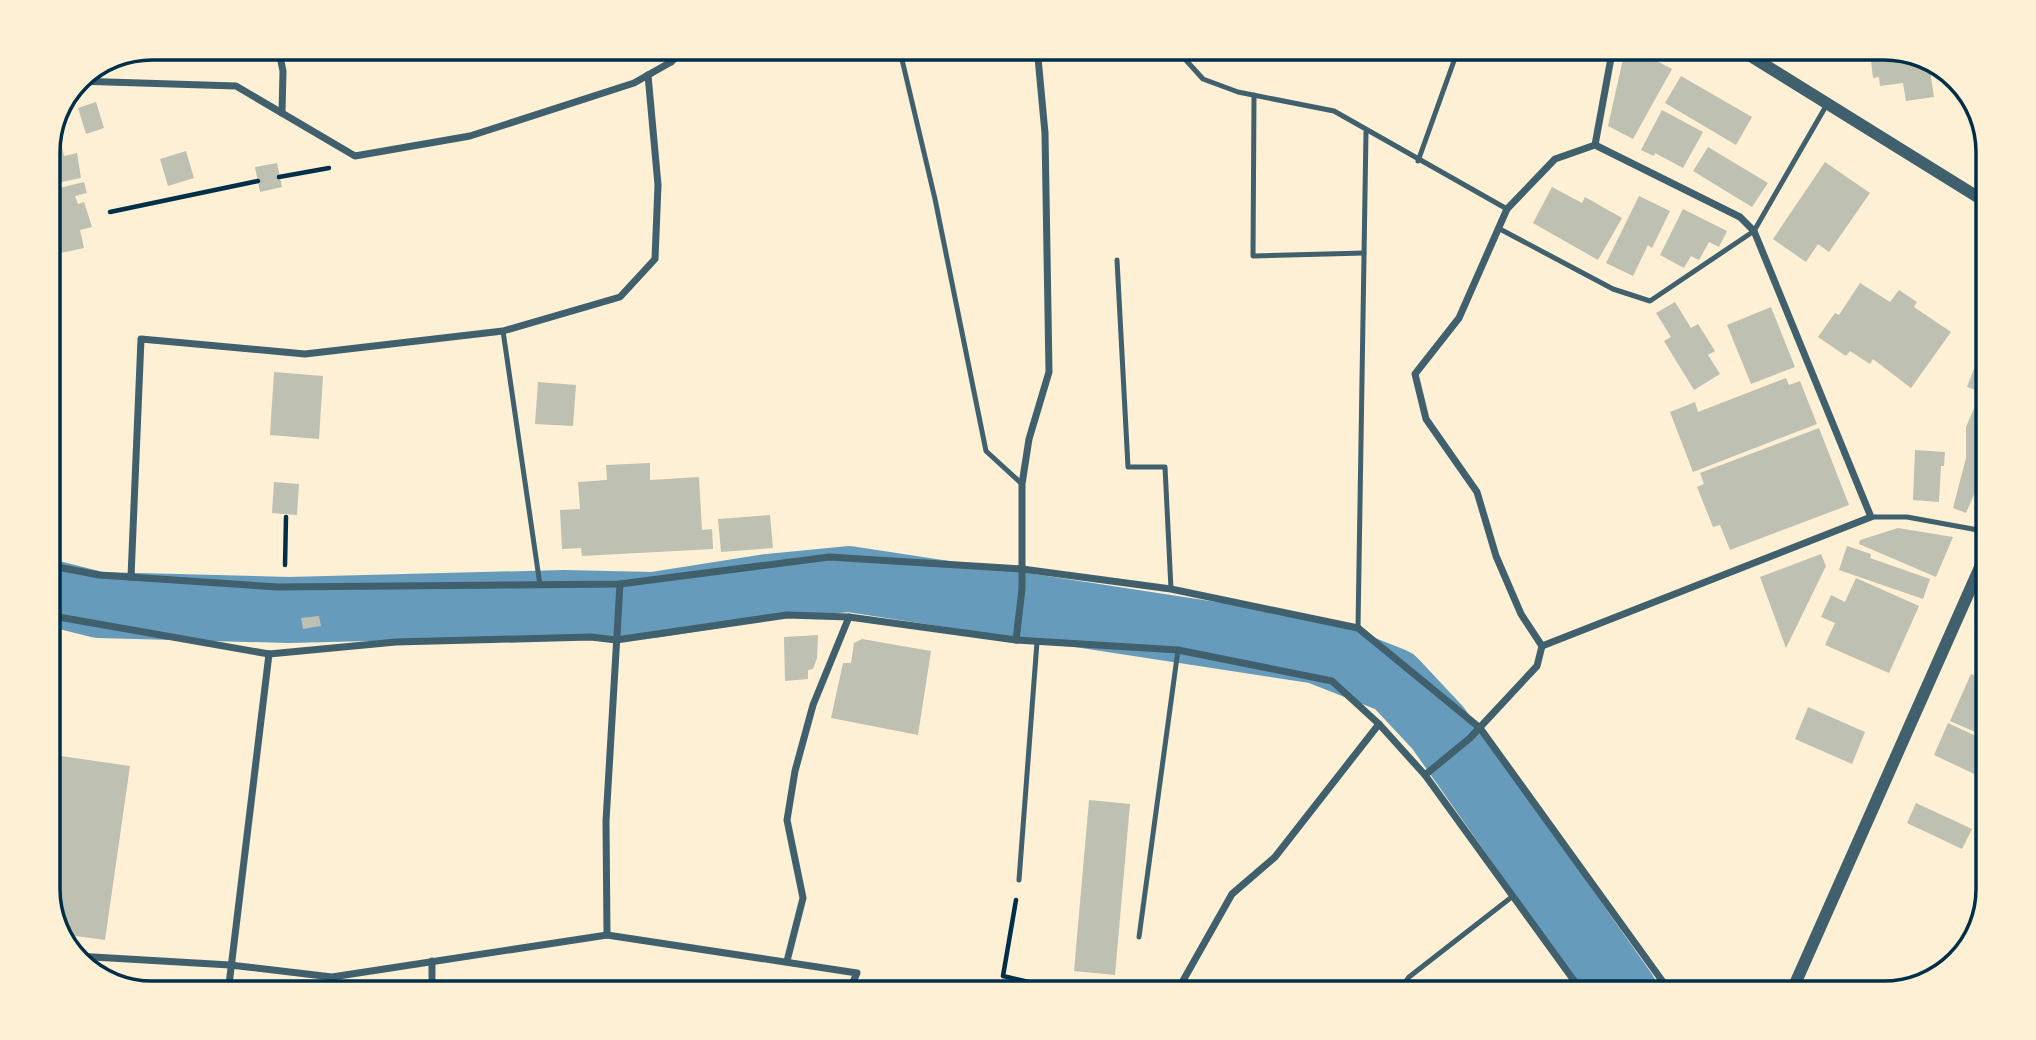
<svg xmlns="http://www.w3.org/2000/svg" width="2036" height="1040" font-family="'DejaVu Sans',sans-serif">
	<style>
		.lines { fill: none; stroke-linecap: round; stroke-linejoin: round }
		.river { stroke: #669bbc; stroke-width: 66 }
		.building { fill: #bec0b2 }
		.path { stroke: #003049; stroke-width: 4.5 }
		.service { stroke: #3f606c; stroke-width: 5 }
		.minor { stroke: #3f606c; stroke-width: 7 }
		.tertiary { stroke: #3f606c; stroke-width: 12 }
		.rim { fill: none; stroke: #003049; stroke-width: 3.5 }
	</style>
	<rect width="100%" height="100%" fill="#fdf0d5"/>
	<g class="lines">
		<path class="river" d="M 47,592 L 99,605 L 289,610 L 564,603 L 653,605 L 767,587 L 849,579 L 1318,651 L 1394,681 L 1438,728 L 1625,993"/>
	</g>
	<g class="building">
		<path d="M 1630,47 L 1672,69 L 1633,139 L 1608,126 L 1623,59 Z"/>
		<path d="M 1890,49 L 1928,57 L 1934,97 L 1906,101 L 1903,83 L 1880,86 L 1879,77 L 1873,78 L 1870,53 Z"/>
		<path d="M 1681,76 L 1752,117 L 1736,145 L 1665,103 Z"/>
		<path d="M 96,102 L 104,128 L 86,134 L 78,108 Z"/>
		<path d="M 1662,110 L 1703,132 L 1683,168 L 1655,153 L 1654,156 L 1641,150 Z"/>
		<path d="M 57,125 L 64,156 L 77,153 L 81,178 L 47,185 L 47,145 Z"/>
		<path d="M 1708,147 L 1768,183 L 1752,207 L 1693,171 Z"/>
		<path d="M 186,151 L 194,178 L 168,186 L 160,159 Z"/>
		<path d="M 1825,162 L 1870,193 L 1829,252 L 1818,244 L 1806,262 L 1773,239 Z"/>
		<path d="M 277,163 L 282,187 L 260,192 L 255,167 Z"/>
		<path d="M 84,182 L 87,193 L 75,196 L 78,204 L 84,202 L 92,227 L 80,230 L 84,248 L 47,256 L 47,191 Z"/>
		<path d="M 1552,187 L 1582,203 L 1585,197 L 1622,218 L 1598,260 L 1533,223 Z"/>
		<path d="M 1639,196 L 1670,211 L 1652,248 L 1648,245 L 1633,276 L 1606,263 Z"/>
		<path d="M 1683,209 L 1727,231 L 1719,247 L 1709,242 L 1699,260 L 1691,256 L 1684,268 L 1660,255 Z"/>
		<path d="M 1860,283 L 1890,302 L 1899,290 L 1917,302 L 1914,307 L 1951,332 L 1911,388 L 1873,359 L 1870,364 L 1850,351 L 1846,356 L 1818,337 L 1835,313 L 1839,315 Z"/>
		<path d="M 1675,302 L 1691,328 L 1698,324 L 1715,351 L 1708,355 L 1720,374 L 1694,390 L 1664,341 L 1671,337 L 1656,313 Z"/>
		<path d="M 1771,307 L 1795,367 L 1751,384 L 1727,325 Z"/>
		<path d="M 1978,358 L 1989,361 L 1989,395 L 1967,387 Z"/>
		<path d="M 274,372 L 323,376 L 319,439 L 270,435 Z"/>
		<path d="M 1786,378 L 1789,385 L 1800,381 L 1817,424 L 1693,472 L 1670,412 L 1695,402 L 1698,412 Z"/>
		<path d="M 538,382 L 576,385 L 573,426 L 535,424 Z"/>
		<path d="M 1978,399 L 1989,404 L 1989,461 L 1966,513 L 1953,508 L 1966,458 L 1966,427 Z"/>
		<path d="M 1819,428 L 1849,505 L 1730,550 L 1720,525 L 1713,527 L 1697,487 L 1704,484 L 1700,473 Z"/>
		<path d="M 1915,450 L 1945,452 L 1944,466 L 1941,466 L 1939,502 L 1913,500 Z"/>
		<path d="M 650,463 L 650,480 L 699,477 L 702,530 L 712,529 L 713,549 L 582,556 L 581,548 L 562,549 L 560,510 L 580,509 L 578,482 L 607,480 L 606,465 Z"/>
		<path d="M 274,482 L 299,484 L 297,515 L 272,513 Z"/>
		<path d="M 770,515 L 773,548 L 721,552 L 718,519 Z"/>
		<path d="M 1898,528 L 1953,537 L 1936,577 L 1859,544 L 1860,540 Z"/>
		<path d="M 1847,546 L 1871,554 L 1870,558 L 1930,579 L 1923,599 L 1839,570 Z"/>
		<path d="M 1821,554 L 1826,566 L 1786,648 L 1760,577 Z"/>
		<path d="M 1856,578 L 1919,606 L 1889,673 L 1825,645 L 1835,623 L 1821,617 L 1831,595 L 1845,602 Z"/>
		<path d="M 319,616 L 321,626 L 303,629 L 301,618 Z"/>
		<path d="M 1989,633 L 1989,673 L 1974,666 Z"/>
		<path d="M 818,635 L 817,658 L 813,669 L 808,670 L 808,679 L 785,681 L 784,637 Z"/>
		<path d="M 862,639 L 931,651 L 918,735 L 831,718 L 843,663 L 851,663 L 854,643 Z"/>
		<path d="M 1971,674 L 1989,682 L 1989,738 L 1950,721 Z"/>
		<path d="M 1808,707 L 1865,732 L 1852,764 L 1795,739 Z"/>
		<path d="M 1948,723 L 1989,742 L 1989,781 L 1934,755 Z"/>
		<path d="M 47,754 L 130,766 L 105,940 L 61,934 L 48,896 Z"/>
		<path d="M 1089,800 L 1130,804 L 1115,975 L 1074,971 Z"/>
		<path d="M 1916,803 L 1972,829 L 1962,849 L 1907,823 Z"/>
		<path d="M 784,979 L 820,983 L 819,993 L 783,993 Z"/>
	</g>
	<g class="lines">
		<g class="path">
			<path d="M 279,177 L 329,168"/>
			<path d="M 110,212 L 258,181"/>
			<path d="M 285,565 L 286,517"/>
			<path d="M 1016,900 L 1003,976 L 1077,993"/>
		</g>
		<g class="service">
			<path d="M 899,47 L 935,199 L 986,451 L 1022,484"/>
			<path d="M 1174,47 L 1203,79 L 1238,92 L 1334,111 L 1507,209"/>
			<path d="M 1254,95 L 1253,256 L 1364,253"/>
			<path d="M 1418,161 L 1459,47"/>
			<path d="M 1498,228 L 1613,289 L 1650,301 L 1754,231 L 1826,106"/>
			<path d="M 1117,260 L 1128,467 L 1165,467 L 1171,589"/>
			<path d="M 503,331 L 540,585"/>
			<path d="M 1871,517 L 1907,517 L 1989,532"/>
			<path d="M 1977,576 L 1989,578"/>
			<path d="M 1358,628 L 1366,132"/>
			<path d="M 1019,880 L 1037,642"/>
			<path d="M 1139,937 L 1178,650"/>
			<path d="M 1398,993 L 1409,977 L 1513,896"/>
		</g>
		<g class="minor">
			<path d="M 278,47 L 283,71 L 282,113"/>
			<path d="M 671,62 L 672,47"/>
			<path d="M 76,81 L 236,86 L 355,156 L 470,136 L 634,83 L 671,62 L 688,47"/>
			<path d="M 47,565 L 99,575 L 277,587 L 620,584 L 829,557 L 1022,569 L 1171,589 L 1358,628 L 1480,728 L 1671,993"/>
			<path d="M 131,577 L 141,339 L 305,354 L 503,331 L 620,297 L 655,259 L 658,185 L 648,75"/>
			<path d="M 47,615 L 269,654 L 396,642 L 591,637 L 616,640 L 787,615 L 849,617 L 1016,640 L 1178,650 L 1332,681 L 1379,724 L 1425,775 L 1583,993"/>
			<path d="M 1016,640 L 1022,589 L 1022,484 L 1029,439 L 1049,372 L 1045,133 L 1037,47"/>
			<path d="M 1542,646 L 1871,517 L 1754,231 L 1740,217 L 1595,145"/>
			<path d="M 1425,775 L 1470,738 L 1537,666 L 1542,646 L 1521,614 L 1496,556 L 1477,492 L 1426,419 L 1415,374 L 1459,318 L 1507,209 L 1555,159 L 1595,145 L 1613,47"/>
			<path d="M 607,935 L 606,821 L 620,584"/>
			<path d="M 76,956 L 230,965 L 332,977 L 607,935 L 857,973 L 848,993"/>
			<path d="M 432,961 L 432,993"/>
			<path d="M 787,961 L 803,898 L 787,820 L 795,771 L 813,705 L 849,617"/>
			<path d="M 1180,986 L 1232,894 L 1275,857 L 1379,724"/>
			<path d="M 228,993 L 269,654"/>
		</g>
		<g class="tertiary">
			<path d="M 1736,47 L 1989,204"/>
			<path d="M 1791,993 L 1989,547"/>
		</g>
	</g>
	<path d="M0 0H2036V1040H0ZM152 60H1884A92 92 0 0 1 1976 152V889A92 92 0 0 1 1884 981H152A92 92 0 0 1 60 889V152A92 92 0 0 1 152 60Z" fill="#fdf0d5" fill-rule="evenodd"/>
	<path class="rim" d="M152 60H1884A92 92 0 0 1 1976 152V889A92 92 0 0 1 1884 981H152A92 92 0 0 1 60 889V152A92 92 0 0 1 152 60Z"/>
</svg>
